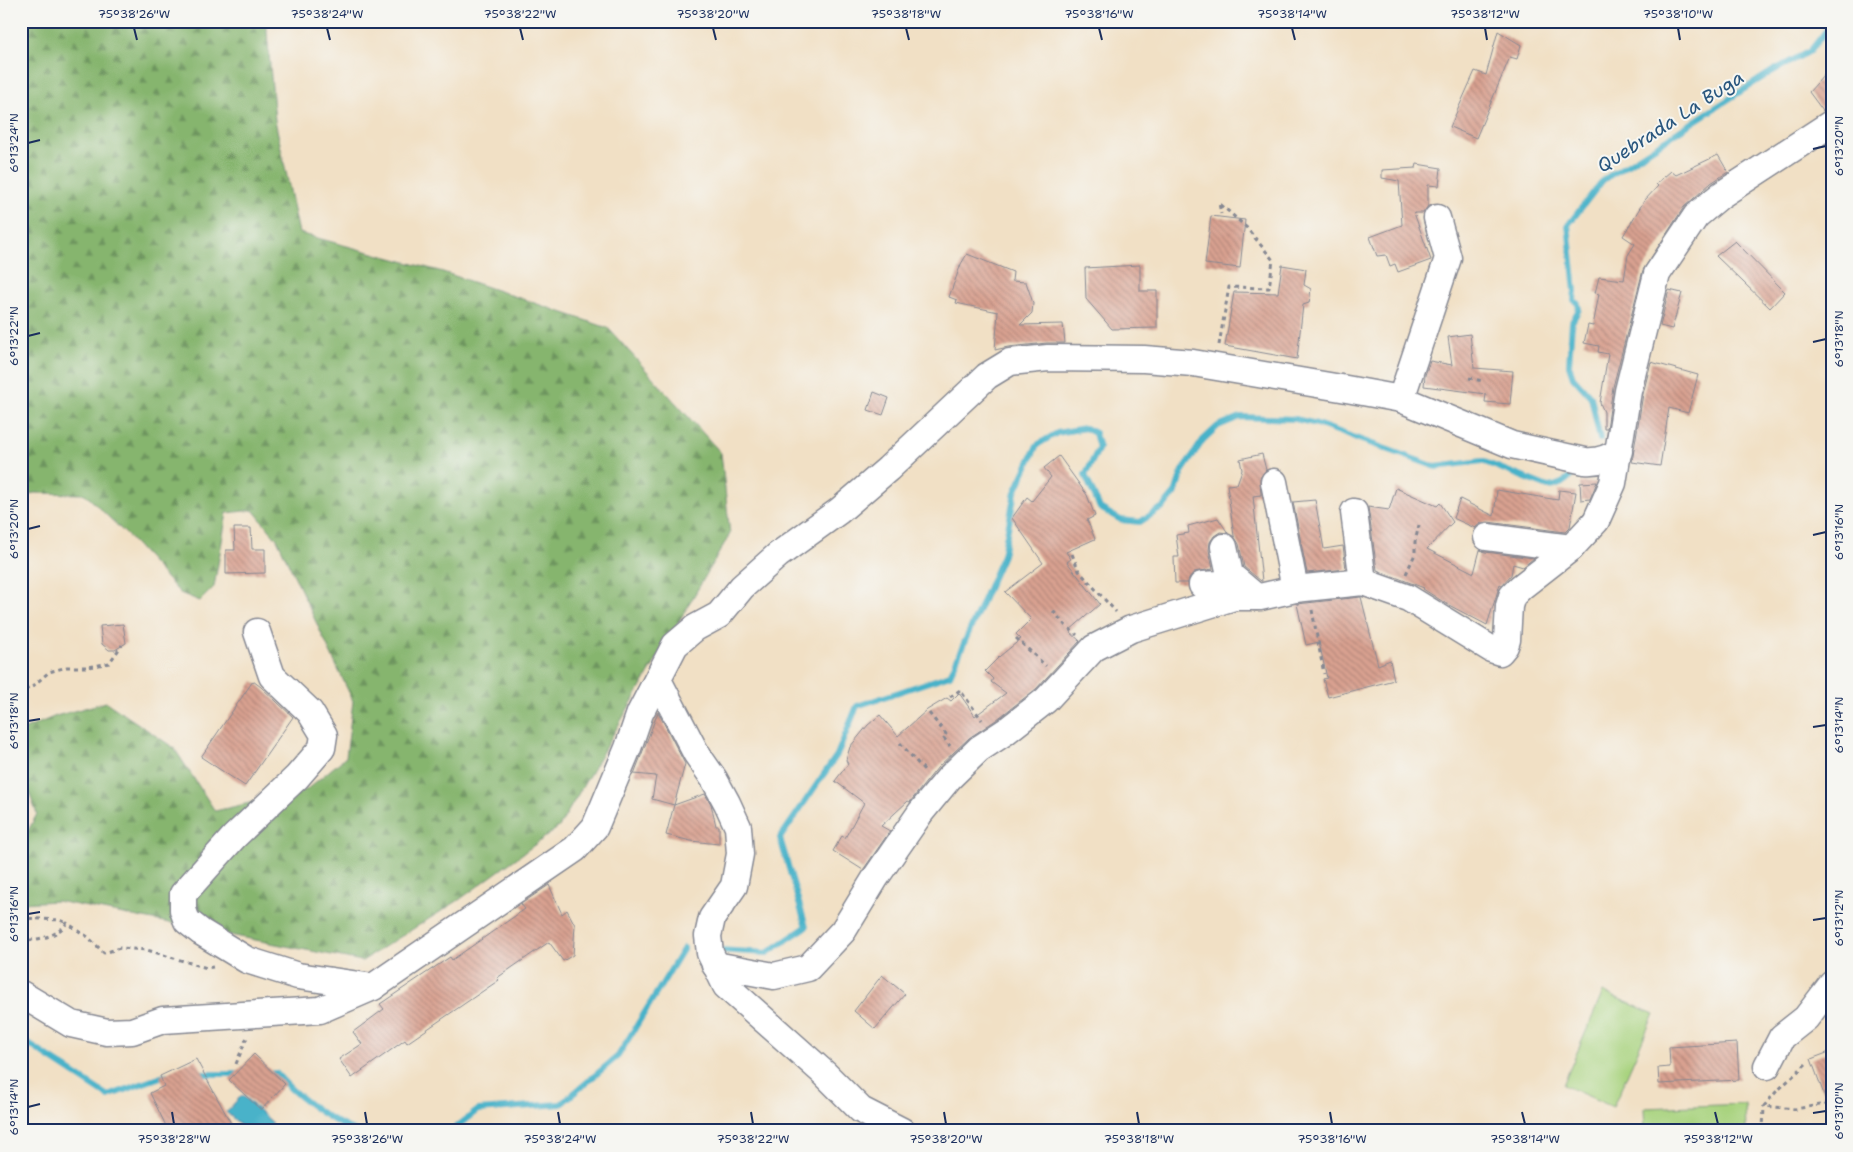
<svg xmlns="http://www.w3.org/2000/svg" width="1853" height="1152" font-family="'Shantell Sans',sans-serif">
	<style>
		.grass { fill: #a9d37f; stroke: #62816e }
		.forest { fill: url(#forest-firs); stroke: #507266 }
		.water { fill: #4ab2c9; stroke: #327094 }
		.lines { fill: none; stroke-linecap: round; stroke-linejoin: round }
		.stream { stroke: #4ab2c9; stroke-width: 6 }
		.building { fill: url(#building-back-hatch) }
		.minor-casing { stroke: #868892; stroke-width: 29 }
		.path { stroke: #868892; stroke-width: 3; stroke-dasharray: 4 4; stroke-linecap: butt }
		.minor { stroke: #fff; stroke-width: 26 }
		.ticks { fill: none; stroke: #1b2f5e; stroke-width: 2 }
		.labels { text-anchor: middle; stroke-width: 4; stroke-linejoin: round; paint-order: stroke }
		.water-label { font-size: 19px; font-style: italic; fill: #29567e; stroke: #f6f6f2 }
		.neatline { fill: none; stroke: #1b2f5e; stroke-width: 2 }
		.ticks-label { font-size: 12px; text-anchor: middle; fill: #1b2f5e }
	</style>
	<defs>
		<pattern id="forest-firs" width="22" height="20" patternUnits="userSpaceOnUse" patternTransform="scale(1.25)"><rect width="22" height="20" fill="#86b56e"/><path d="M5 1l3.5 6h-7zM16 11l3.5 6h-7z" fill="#6d945e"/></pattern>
		<pattern id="building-back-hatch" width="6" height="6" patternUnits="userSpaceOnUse" patternTransform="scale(1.25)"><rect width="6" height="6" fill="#d9a190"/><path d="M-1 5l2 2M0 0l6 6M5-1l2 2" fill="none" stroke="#af8479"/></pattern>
	</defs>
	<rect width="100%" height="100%" fill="#f6f6f2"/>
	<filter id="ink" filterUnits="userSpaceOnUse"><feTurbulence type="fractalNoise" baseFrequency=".02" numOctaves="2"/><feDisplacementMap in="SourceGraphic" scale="10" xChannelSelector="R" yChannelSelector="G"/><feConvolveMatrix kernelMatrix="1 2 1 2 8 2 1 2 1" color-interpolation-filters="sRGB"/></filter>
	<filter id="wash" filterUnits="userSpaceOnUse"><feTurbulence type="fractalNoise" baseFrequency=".0096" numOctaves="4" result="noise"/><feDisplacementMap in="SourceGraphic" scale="20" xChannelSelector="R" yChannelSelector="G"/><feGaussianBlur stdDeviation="1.12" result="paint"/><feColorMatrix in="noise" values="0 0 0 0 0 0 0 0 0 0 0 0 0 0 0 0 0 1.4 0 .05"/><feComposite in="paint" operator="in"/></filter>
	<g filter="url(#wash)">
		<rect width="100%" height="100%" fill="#f1e0c5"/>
		<g class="grass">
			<path d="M 1603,992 L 1654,1014 L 1613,1107 L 1563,1085 Z"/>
			<path d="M 1745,1104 L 1746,1131 L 1645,1131 L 1644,1108 Z"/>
		</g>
		<path class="forest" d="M 21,21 L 266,21 L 275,120 L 299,233 L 443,272 L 608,328 L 721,453 L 730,534 L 559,827 L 459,900 L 362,961 L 57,901 L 21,903 L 21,844 L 37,814 C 27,787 16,760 23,730 L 56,716 L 106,702 L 174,748 L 215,811 L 306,790 L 346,757 L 353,701 L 277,539 L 253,510 L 227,513 L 214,587 L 200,601 L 180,593 L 127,535 L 85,494 L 34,493 L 21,497 Z"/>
		<path class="water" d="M 242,1095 L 273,1123 L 265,1131 L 247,1131 L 226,1112 Z"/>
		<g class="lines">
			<g class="stream">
				<path d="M 1600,439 L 1591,397 L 1573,377 L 1569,365 L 1572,322 L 1579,309 L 1578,304 L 1574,300 L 1575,291 L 1568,225 L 1603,180 L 1771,72 L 1810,51 L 1832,23"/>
				<path d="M 719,950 L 767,953 L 806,927 L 780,838 L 837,755 L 857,706 L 950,675 L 1003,555 L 1015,492 L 1037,445 L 1057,433 L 1085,428 L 1095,433 L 1099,448 L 1085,475 L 1100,508 L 1121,520 L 1140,522 L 1163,507 L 1175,493 L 1182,472 L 1203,440 L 1218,426 L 1240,417 L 1295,419 L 1317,424 L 1436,467 L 1482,461 L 1548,487 C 1559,486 1565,482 1572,475"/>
				<path d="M 21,1039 L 108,1096 L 166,1075"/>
				<path d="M 196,1074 L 241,1074"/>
				<path d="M 266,1074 L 276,1073 C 295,1096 327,1119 355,1131"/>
				<path d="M 451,1131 L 478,1110 L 561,1104 L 618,1056 L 684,948"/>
			</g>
		</g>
		<g id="blocks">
			<g class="building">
				<path d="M 1498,31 L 1521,45 L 1517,59 L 1510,57 L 1476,138 L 1450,127 L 1475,71 L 1486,75 Z"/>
				<path d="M 1832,66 L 1832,108 L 1823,111 L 1809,92 Z"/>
				<path d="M 1718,155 L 1728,172 L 1711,183 L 1684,207 L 1643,270 L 1613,387 L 1607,429 L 1604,429 L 1604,412 L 1600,403 L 1608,354 L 1598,352 L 1599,346 L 1584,343 L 1588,325 L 1593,326 L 1599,294 L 1595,293 L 1599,277 L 1624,280 L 1628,255 L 1635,244 L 1623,236 L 1644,201 L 1658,186 L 1656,184 L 1671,171 L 1676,175 Z"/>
				<path d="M 1417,164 L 1441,168 L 1439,186 L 1428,185 L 1428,206 L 1423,213 L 1414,213 L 1431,260 L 1398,272 L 1395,264 L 1390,266 L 1386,255 L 1377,256 L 1370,237 L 1402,225 L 1399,181 L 1382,178 L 1382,170 L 1416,168 Z"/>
				<path d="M 1211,216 L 1245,220 L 1240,268 L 1205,264 Z"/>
				<path d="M 1735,241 L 1785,292 L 1770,308 L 1716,256 Z"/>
				<path d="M 967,254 L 1013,272 L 1012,281 L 1026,282 L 1033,303 L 1032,313 L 1020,325 L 1063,324 L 1065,343 L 1047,343 L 1008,347 L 995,350 L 998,312 L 956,303 L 957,300 L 949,297 L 961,264 Z"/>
				<path d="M 1140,265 L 1140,291 L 1157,291 L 1157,328 L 1112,329 L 1086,299 L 1085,268 Z"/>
				<path d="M 1282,265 L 1306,269 L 1304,285 L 1311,289 L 1309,303 L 1303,305 L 1297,359 L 1225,346 L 1234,292 L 1278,293 Z"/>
				<path d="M 1669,290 L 1682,293 L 1672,329 L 1660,326 Z"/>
				<path d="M 1470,334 L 1474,368 L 1513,371 L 1510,404 L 1485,402 L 1486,394 L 1424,386 L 1425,375 L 1430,361 L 1452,365 L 1448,337 Z"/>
				<path d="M 1651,362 L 1698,375 L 1688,413 L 1669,408 L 1660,466 L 1632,462 L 1643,394 Z"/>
				<path d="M 874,392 L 889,398 L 883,415 L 868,410 Z"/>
				<path d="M 1262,454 L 1266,470 L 1260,478 L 1261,495 L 1253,496 L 1262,581 L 1261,581 L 1244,567 L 1239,544 L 1234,536 L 1227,485 L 1237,484 L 1242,470 L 1240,459 Z"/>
				<path d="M 1059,456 L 1087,495 L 1095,516 L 1087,520 L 1095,539 L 1066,552 L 1071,559 L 1067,562 L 1100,604 L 1069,631 L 1080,641 L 1036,689 L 996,720 L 969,738 L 938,767 L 910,802 L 908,801 L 881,826 L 890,831 L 863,870 L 833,851 L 842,836 L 845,838 L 864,803 L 835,781 L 848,764 L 846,760 L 850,747 L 868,725 L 880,715 L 898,736 L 927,710 L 947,698 L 951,701 L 959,693 L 975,716 L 1006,693 L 991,682 L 993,679 L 985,671 L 1000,656 L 1021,639 L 1016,634 L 1031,619 L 1005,592 L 1043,563 L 1012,518 L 1027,497 L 1032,501 L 1051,477 L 1044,468 Z"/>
				<path d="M 1597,482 L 1590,499 L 1581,500 L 1580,483 Z"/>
				<path d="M 1396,488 L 1437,506 L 1440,503 L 1453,522 L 1427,549 L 1474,573 L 1480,550 L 1485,552 L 1534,558 L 1523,567 L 1513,564 L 1511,575 L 1502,585 L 1500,584 L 1487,625 L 1445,603 L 1423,589 L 1424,588 L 1377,570 L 1368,507 L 1389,510 Z"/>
				<path d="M 1497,490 L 1558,500 L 1559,490 L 1576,492 L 1570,527 L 1565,532 L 1488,522 L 1481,523 L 1475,528 L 1453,518 L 1460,499 L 1494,516 Z"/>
				<path d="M 1315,500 L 1324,549 L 1343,546 L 1346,569 L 1307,573 L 1293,502 Z"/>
				<path d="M 1218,518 L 1228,533 L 1220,532 L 1214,536 L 1210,542 L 1209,550 L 1213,569 L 1194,572 L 1189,578 L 1188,583 L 1175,583 L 1174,557 L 1179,557 L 1176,535 L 1189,533 L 1188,526 Z"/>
				<path d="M 234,528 L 251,528 L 252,549 L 265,549 L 265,573 L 226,574 L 226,550 L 235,550 Z"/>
				<path d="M 1361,597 L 1378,665 L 1390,660 L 1394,680 L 1328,697 L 1323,679 L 1327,678 L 1319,642 L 1306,645 L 1297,604 Z"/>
				<path d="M 123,624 L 126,643 L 115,650 L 109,650 L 102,644 L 100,626 Z"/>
				<path d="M 253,681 L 261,687 L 293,717 L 245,786 L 201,757 Z"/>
				<path d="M 658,712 L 685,764 L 674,805 L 705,794 L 711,804 L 716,826 L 719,826 L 719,844 L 691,841 L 666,835 L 674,805 L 652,799 L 656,776 L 634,774 Z"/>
				<path d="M 549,885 L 562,914 L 567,910 L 575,925 L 573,955 L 563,961 L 549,942 L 497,978 L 499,980 L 407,1043 L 405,1040 L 352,1078 L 339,1059 L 362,1044 L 353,1032 L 384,1009 L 380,1004 L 450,957 L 452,960 L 525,909 L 521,904 Z"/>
				<path d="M 882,975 L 905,994 L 875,1029 L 854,1011 Z"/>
				<path d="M 1737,1043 L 1739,1080 L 1659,1084 L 1658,1068 L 1670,1067 L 1669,1047 Z"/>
				<path d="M 1832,1051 L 1832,1110 L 1830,1111 L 1811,1059 Z"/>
				<path d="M 254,1054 L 285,1084 L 261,1110 L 229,1080 Z"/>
				<path d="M 196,1059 L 235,1131 L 173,1131 L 171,1127 L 167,1128 L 150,1093 L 164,1086 L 160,1076 Z"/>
			</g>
		</g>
	</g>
	<g filter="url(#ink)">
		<use href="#blocks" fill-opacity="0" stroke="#868892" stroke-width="1"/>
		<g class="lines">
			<defs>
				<g id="minor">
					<path d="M 1401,399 L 1448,258 L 1437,218"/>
					<path d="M 1274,482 L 1295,589"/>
					<path d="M 1354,512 L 1363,582"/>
					<path d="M 1487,537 L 1571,548"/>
					<path d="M 1224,547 L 1230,575 L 1256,597"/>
					<path d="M 1202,585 L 1239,583"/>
					<path d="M 257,632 L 272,676 L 310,712 L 324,735 L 322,748 L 297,777 L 234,837 L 183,894 L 183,910 L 187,921 L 201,932 L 247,960 L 298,976 L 373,987"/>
					<path d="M 658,680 L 696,753 L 714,779 L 727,803 L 738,827 L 740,854 L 734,886 L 712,918 L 708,936 L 710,953 L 726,986 L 825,1074 L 861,1110 L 902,1131"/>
					<path d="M 715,965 L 774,976 L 808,968 L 843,931 L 876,877 L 921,812 L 949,778 L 979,749 L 1005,732 L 1046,700 L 1094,648 L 1131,629 L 1234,597 L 1260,597 L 1295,589 L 1363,582 L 1408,598 L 1491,649 L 1500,652 L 1505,646 L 1507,640 L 1509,606 L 1512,596 L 1521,587 L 1571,548 L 1596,521 L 1613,483 L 1628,391 L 1657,274 L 1696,216 L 1721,195 L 1832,123"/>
					<path d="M 21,994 L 71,1024 L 107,1032 L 132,1031 L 163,1020 L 320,1010 L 373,987 L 575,849 L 595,827 L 628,748 L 640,713 L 675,645 L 695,628 L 719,615 L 742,587 L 778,555 L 839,511 L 888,469 L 987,376 L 1010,362 L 1048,358 L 1144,359 L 1193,363 L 1341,388 L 1401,399 L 1512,445 L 1585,461 C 1598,462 1608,459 1619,451"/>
					<path d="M 1767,1066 L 1782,1037 L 1806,1018 L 1832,984"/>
				</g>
			</defs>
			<use href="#minor" class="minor-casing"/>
			<g class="path">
				<path d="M 1219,345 L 1229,287 L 1269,288 L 1273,260 L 1246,227 L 1219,203 L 1221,214"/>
				<path d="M 1469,378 L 1483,381"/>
				<path d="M 1072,554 L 1079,571 L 1116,612"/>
				<path d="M 1406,574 L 1415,554 L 1415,542 L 1419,525"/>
				<path d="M 1312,610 L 1324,674"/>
				<path d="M 1053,611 L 1065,625 L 1077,635"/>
				<path d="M 1016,638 L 1046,666"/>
				<path d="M 21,697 L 25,690 L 32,687 L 49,672 L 67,667 L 89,667 L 109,663 L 122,645"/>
				<path d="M 950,697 L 960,690 L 982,720"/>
				<path d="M 929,713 L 946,734 L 943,737 L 950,746"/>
				<path d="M 900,743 L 925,771"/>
				<path d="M 21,918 L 60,920 L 67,923"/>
				<path d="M 21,941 C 40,939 55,938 67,923 L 88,937 L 104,953 L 120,948 L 147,950 L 207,968 L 213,967"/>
				<path d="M 236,1064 L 247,1037"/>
				<path d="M 1806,1064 L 1776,1092 L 1764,1106 L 1795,1109 L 1832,1103"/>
				<path d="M 1763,1131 L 1764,1106"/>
			</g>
			<use href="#minor" class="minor"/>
		</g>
	</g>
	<path class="ticks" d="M 134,28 L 137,40M 327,28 L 330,40M 520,28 L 523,40M 713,28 L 716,40M 906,28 L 909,40M 1099,28 L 1102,40M 1292,28 L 1295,40M 1485,28 L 1487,40M 1678,28 L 1680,40M 28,143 L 40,140M 1813,149 L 1826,146M 28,336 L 40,333M 1813,342 L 1826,339M 28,529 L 40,526M 1813,535 L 1826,532M 28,721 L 40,719M 1813,727 L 1826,725M 28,914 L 40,912M 1813,920 L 1826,918M 28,1107 L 40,1104M 172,1112 L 174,1124M 365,1112 L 367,1124M 558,1112 L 560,1124M 751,1112 L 753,1124M 944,1112 L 946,1124M 1137,1112 L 1139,1124M 1330,1112 L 1332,1124M 1522,1112 L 1525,1124M 1715,1112 L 1718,1124M 1813,1113 L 1826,1111"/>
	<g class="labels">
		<g class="water-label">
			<text transform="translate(1670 121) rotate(-33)" y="7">Quebrada La Buga</text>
		</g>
	</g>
	<rect width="1853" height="1152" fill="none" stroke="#f6f6f2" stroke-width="55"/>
	<rect x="28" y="28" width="1798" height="1096" class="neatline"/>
	<g class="ticks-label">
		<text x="134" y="18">75°38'26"W</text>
		<text x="327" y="18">75°38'24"W</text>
		<text x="520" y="18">75°38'22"W</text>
		<text x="713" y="18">75°38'20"W</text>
		<text x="906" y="18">75°38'18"W</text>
		<text x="1099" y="18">75°38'16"W</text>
		<text x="1292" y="18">75°38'14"W</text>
		<text x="1485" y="18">75°38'12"W</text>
		<text x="1678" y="18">75°38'10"W</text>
		<text transform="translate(14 143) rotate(-90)" y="4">6°13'24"N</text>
		<text transform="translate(1839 146) rotate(-90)" y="4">6°13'20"N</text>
		<text transform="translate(14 336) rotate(-90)" y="4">6°13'22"N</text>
		<text transform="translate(1839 339) rotate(-90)" y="4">6°13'18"N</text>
		<text transform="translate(14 529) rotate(-90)" y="4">6°13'20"N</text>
		<text transform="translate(1839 532) rotate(-90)" y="4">6°13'16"N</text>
		<text transform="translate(14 721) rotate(-90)" y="4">6°13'18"N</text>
		<text transform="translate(1839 725) rotate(-90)" y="4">6°13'14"N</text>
		<text transform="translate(14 914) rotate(-90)" y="4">6°13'16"N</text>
		<text transform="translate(1839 918) rotate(-90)" y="4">6°13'12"N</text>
		<text transform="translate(14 1107) rotate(-90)" y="4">6°13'14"N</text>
		<text transform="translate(1839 1111) rotate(-90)" y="4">6°13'10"N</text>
		<text x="174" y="1143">75°38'28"W</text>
		<text x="367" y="1143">75°38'26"W</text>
		<text x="560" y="1143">75°38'24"W</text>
		<text x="753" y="1143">75°38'22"W</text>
		<text x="946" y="1143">75°38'20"W</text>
		<text x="1139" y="1143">75°38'18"W</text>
		<text x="1332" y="1143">75°38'16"W</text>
		<text x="1525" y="1143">75°38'14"W</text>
		<text x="1718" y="1143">75°38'12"W</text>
	</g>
</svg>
